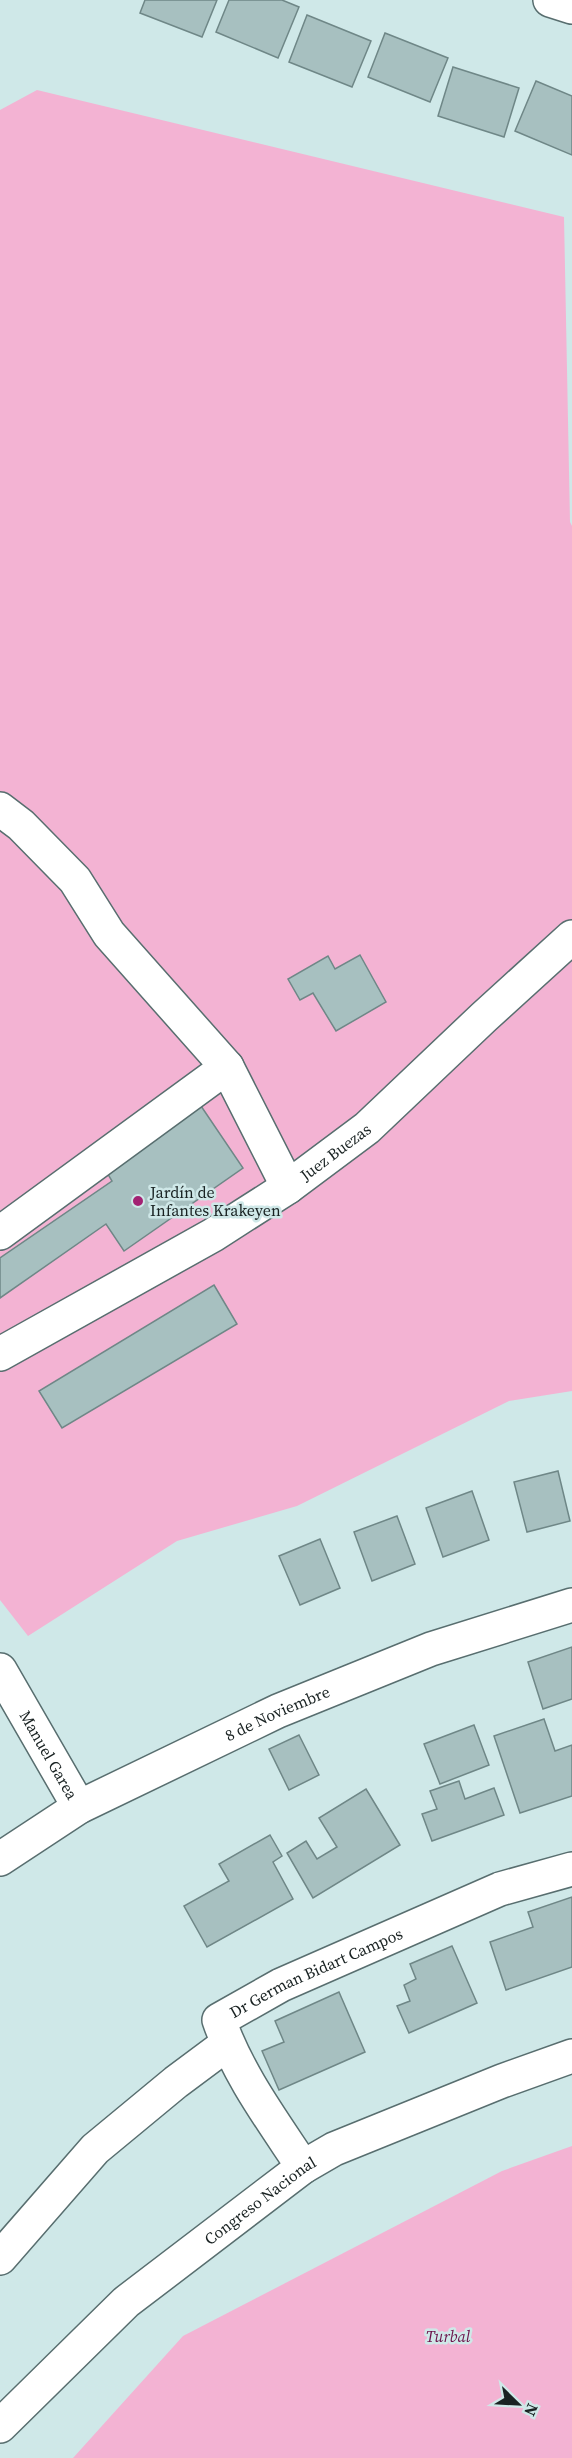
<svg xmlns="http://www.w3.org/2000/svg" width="572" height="2458" font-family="'Source Serif 4',serif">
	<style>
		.green { fill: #f3b3d3 }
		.building { fill: #a7c0c0; stroke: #6f8787; stroke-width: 1.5 }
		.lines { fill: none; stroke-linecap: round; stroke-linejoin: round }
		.minor-casing { stroke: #586e6f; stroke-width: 36 }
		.minor { stroke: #fff; stroke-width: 33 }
		.poi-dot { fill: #a32273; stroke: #cfe8e8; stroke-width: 2 }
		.labels { text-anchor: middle; stroke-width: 5; stroke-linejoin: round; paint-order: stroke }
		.street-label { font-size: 16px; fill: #192222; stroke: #cfe8e8 }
		.poi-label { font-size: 16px; fill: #192222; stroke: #cfe8e8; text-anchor: start }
		.park-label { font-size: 16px; font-style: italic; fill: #6d134b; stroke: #cfe8e8 }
	</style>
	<rect width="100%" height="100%" fill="#cfe8e8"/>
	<g class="green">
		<path d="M 37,90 L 564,217 L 570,522 L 572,526 L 572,1391 L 509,1401 L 297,1506 L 177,1541 L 28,1636 L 0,1600 L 0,110 Z"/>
		<path d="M 572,2146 L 572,2458 L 73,2458 L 183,2336 L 502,2171 Z"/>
	</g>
	<g class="building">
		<path d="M 145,0 L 217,0 L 202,37 L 140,13 Z"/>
		<path d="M 229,0 L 282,0 L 299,7 L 278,58 L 216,32 Z"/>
		<path d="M 307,15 L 371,41 L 352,87 L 289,62 Z"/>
		<path d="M 385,33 L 448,58 L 430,102 L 368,77 Z"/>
		<path d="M 453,67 L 519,88 L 504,137 L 438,116 Z"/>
		<path d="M 536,81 L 572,96 L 572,155 L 515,131 Z"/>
		<path d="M 360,955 L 386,1002 L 336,1031 L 313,993 L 300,1000 L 288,979 L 328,956 L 335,969 Z"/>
		<path d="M 201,1106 L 243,1168 L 124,1251 L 106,1224 L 0,1298 L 0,1258 L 112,1181 L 106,1171 Z"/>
		<path d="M 214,1285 L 237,1324 L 62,1428 L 39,1391 Z"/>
		<path d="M 558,1471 L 570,1521 L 527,1532 L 514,1482 Z"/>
		<path d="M 472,1491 L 489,1540 L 443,1557 L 426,1508 Z"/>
		<path d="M 397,1516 L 415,1564 L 372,1581 L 354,1532 Z"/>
		<path d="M 320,1539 L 340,1588 L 300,1605 L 279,1556 Z"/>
		<path d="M 572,1647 L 572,1699 L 543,1709 L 528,1662 Z"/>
		<path d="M 544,1719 L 555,1751 L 572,1745 L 572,1796 L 520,1813 L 494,1736 Z"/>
		<path d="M 474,1725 L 489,1765 L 440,1784 L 424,1744 Z"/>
		<path d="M 299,1735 L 319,1775 L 289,1790 L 269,1749 Z"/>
		<path d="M 459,1781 L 465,1799 L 494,1788 L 504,1815 L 432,1841 L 422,1814 L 437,1809 L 430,1791 Z"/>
		<path d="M 366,1789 L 400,1845 L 313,1898 L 287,1853 L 306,1841 L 317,1859 L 337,1847 L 319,1818 Z"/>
		<path d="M 270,1835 L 282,1856 L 273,1862 L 293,1899 L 207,1947 L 184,1906 L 229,1881 L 219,1864 Z"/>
		<path d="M 572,1897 L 572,1967 L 506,1990 L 490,1942 L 533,1927 L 528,1912 Z"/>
		<path d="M 452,1946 L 477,2003 L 409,2033 L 397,2006 L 410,2001 L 404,1985 L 416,1979 L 410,1964 Z"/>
		<path d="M 339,1992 L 365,2052 L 279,2090 L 262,2051 L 284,2042 L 275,2021 Z"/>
	</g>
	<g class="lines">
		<defs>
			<g id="minor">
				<path d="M 550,0 L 572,7"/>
				<path d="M 0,809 L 21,825 L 75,880 L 109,934 L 227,1067 L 288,1187"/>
				<path d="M 0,1233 L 227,1067"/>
				<path id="s1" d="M 0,1354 L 213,1235 L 288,1187 L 367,1128 L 484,1017 L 572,937"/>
				<path id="s2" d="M 0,1670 L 79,1807"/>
				<path id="s3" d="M 0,1859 L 79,1807 L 278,1711 L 431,1649 L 572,1605"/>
				<path id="s4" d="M 303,2167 C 272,2120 237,2073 219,2020 L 281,1985 L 500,1889 L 572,1869"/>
				<path d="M 0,2258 L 95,2149 L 176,2082 L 227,2044"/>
				<path id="s5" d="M 0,2426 L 126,2302 L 303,2167 L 334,2149 L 502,2081 L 572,2056"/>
			</g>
		</defs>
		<use href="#minor" class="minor-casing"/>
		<use href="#minor" class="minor"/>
	</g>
	<circle class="poi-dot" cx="138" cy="1201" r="6"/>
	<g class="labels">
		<g class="street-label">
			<text dy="6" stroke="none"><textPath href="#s1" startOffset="392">Juez Buezas</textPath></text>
			<text dy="6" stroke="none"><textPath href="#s3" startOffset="314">8 de Noviembre</textPath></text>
			<text dy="6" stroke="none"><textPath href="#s2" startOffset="98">Manuel Garea</textPath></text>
			<text dy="6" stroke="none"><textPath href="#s4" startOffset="278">Dr German Bidart Campos</textPath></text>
			<text dy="6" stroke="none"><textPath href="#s5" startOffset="345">Congreso Nacional</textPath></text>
		</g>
		<g class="poi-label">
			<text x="150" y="1198">Jardín de<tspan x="150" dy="18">Infantes Krakeyen</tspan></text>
		</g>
		<g class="park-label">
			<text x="448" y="2342">Turbal</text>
		</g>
	</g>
	<g transform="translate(518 2404) rotate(114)" stroke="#cfe8e8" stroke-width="4.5" paint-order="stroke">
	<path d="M0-4.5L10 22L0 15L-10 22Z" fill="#192222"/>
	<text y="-9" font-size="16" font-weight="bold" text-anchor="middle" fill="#192222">N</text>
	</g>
</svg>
